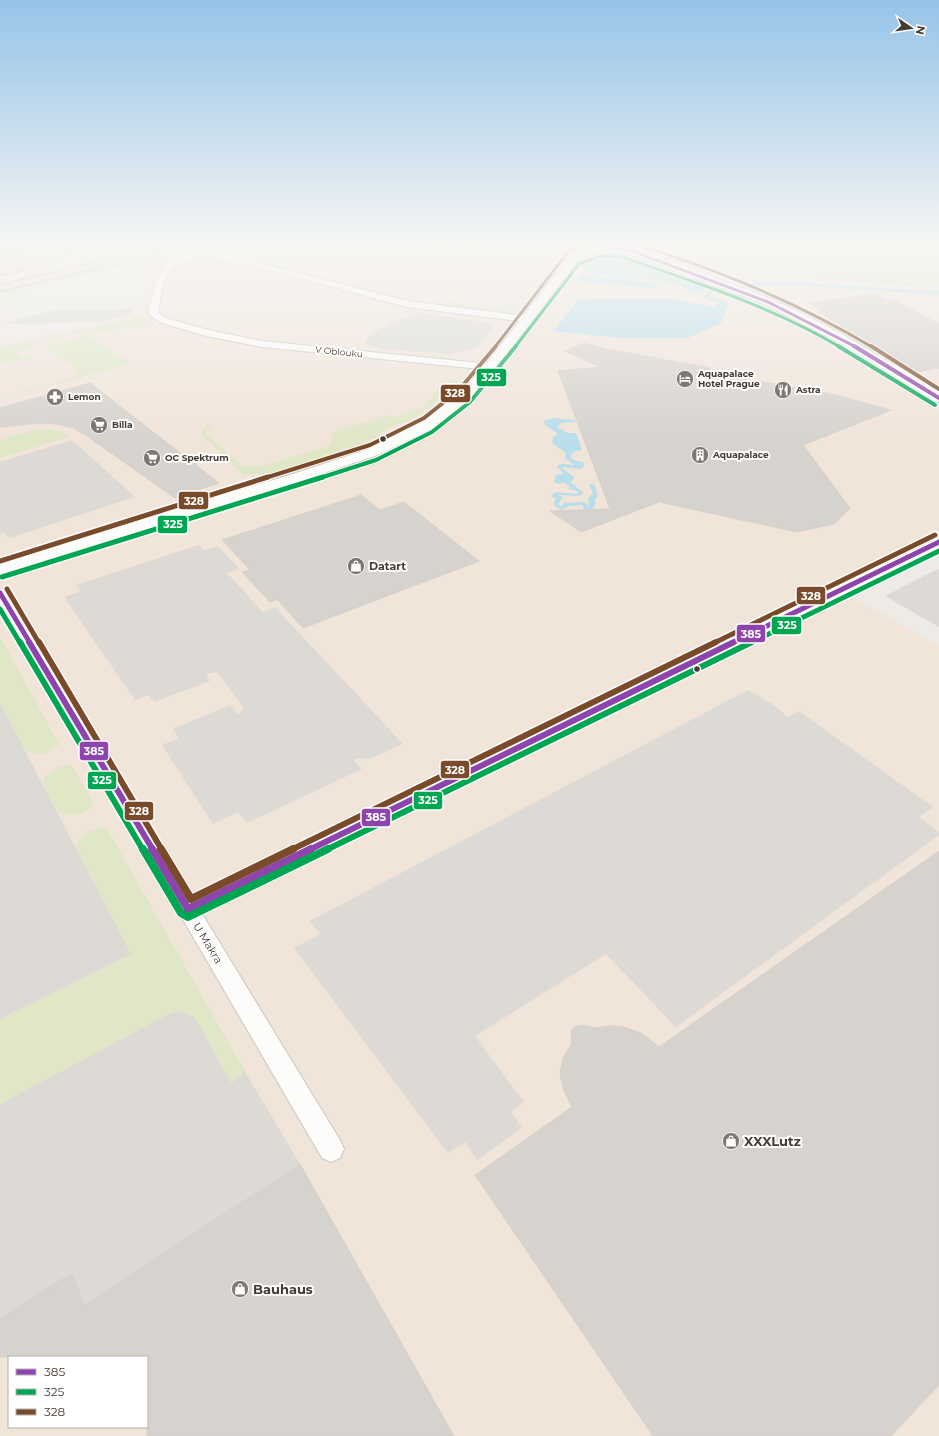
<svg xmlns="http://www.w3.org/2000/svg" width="939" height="1436" font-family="Montserrat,sans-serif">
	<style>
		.commercial { fill: #f1e4d9; fill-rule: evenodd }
		.industrial { fill: #ded9d5 }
		.green { fill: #dfe7c7 }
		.parking { fill: #dddad6 }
		.water { fill: #b8ddeb }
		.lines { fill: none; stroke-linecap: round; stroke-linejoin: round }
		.stream { stroke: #b8ddeb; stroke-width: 3 }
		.building { fill: #d6d2cd; stroke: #d6d1cc }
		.minor-casing { stroke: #cac7c3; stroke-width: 2 }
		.tertiary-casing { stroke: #cac7c3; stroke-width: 2 }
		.motorway-casing { stroke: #c5b4a2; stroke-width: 2 }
		.minor { fill: #fcfcfb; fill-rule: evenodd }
		.tertiary { fill: #fcfcfb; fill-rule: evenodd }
		.motorway { fill: #ebe2d8; fill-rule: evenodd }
		.bus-1-far4-casing { stroke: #fff; stroke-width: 4.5 }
		.bus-1-far3-casing { stroke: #fff; stroke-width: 6 }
		.bus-1-far2-casing { stroke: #fff; stroke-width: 8 }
		.bus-1-far1-casing { stroke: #fff; stroke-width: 9 }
		.bus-1-casing { stroke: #fff; stroke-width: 10 }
		.bus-2-far4-casing { stroke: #fff; stroke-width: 4.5 }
		.bus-2-far3-casing { stroke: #fff; stroke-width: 6 }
		.bus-2-far2-casing { stroke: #fff; stroke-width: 8 }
		.bus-2-far1-casing { stroke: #fff; stroke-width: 9 }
		.bus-2-casing { stroke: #fff; stroke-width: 10 }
		.bus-3-far4-casing { stroke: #fff; stroke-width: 4.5 }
		.bus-3-far3-casing { stroke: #fff; stroke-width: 6 }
		.bus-3-far2-casing { stroke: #fff; stroke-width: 8 }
		.bus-3-far1-casing { stroke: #fff; stroke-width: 9 }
		.bus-3-casing { stroke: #fff; stroke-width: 10 }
		.bus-1-far4 { stroke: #8e44ad; stroke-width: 3 }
		.bus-1-far3 { stroke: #8e44ad; stroke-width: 4 }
		.bus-1-far2 { stroke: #8e44ad; stroke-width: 5 }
		.bus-1-far1 { stroke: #8e44ad; stroke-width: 6 }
		.bus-1 { stroke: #8e44ad; stroke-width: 8 }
		.bus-2-far4 { stroke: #00a651; stroke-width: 3 }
		.bus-2-far3 { stroke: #00a651; stroke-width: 4 }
		.bus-2-far2 { stroke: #00a651; stroke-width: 5 }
		.bus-2-far1 { stroke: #00a651; stroke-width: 6 }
		.bus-2 { stroke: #00a651; stroke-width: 8 }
		.bus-3-far4 { stroke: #7a4b2a; stroke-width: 3 }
		.bus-3-far3 { stroke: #7a4b2a; stroke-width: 4 }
		.bus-3-far2 { stroke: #7a4b2a; stroke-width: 5 }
		.bus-3-far1 { stroke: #7a4b2a; stroke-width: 6 }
		.bus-3 { stroke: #7a4b2a; stroke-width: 8 }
		.bus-dot { fill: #433b34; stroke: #fff; stroke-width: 1.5 }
		.labels { text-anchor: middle; stroke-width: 4; stroke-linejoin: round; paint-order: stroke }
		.far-street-label { font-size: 9px; fill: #433b34; stroke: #fff }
		.far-poi-label { font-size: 9px; font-weight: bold; fill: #433b34; stroke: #fff; text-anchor: start }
		.poi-label { font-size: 11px; font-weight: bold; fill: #433b34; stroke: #fff; text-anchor: start }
		.street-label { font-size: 11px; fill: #433b34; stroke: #fff }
		.near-poi-label { font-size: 13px; font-weight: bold; fill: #433b34; stroke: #fff; text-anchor: start }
		.line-badge { stroke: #fff; stroke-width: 1.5 }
		.badge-label { font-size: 11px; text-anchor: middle; font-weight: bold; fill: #fff }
	</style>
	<rect width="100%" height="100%" fill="#eeeae6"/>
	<g class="commercial">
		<path d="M 219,243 L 563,243 L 565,247 L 593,253 L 629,253 L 709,287 L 754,302 L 829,340 L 879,371 L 939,412 L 939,530 L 836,588 L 939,646 L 939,1436 L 0,1436 L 0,345 L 139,315 L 155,266 L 161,262 ZM 9,1357 L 147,1357 L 147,1427 L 9,1427 Z"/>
		<path d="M 776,286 L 939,295 L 939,392 L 793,305 L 752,288 Z"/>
	</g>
	<path class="industrial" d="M 0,243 L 75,243 L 0,260 Z"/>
	<g class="green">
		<path d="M 455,243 L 460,243 L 458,244 L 473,248 L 444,277 L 469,249 L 454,245 L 365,275 L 348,279 Z"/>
		<path d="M 682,243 L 939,243 L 939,285 L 811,275 L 740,272 L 703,257 L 685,247 Z"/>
		<path d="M 194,246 L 148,261 L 64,281 C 50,280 38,286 25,290 C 17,293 8,294 0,296 L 0,291 Z"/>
		<path d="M 754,281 L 808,282 L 892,289 L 939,290 L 939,295 L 776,286 Z"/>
		<path d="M 452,299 L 457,300 L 455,303 L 490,309 L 493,307 L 509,306 L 522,303 C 508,320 469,308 449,305 L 444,302 Z"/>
		<path d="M 140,317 L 165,326 C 140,321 112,330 88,337 L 132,363 L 0,399 L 0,398 L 74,377 L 72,374 L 79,372 L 51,351 L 46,352 L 44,349 L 51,344 L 89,335 L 93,330 L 44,340 L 37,343 L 30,349 L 16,352 L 23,358 L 33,356 L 34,358 L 30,361 L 24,359 L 0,365 L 0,348 Z"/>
		<path d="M 457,378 L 460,378 C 446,393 431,407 414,418 C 402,425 384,425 376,438 L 272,474 L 243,474 L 200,434 L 209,422 L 211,425 L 205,433 L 241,465 L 259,467 L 329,446 L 334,437 L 330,432 L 388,415 L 393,418 L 425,406 L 440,386 Z"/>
		<path d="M 49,429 L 63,432 L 69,437 L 0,458 L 0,441 C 17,434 31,430 49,429 Z"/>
		<path d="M 0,636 L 59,745 L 43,754 L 33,754 L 23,748 L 0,703 Z"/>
		<path d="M 71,765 L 94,803 C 86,816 70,818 57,812 L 43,786 C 42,772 60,765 71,765 Z"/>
		<path d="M 106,827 L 244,1070 L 240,1077 L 231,1083 L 198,1023 C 189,1013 180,1011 167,1015 L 0,1104 L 0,1019 L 131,954 L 77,850 C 76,835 93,827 106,827 Z"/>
	</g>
	<g class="parking">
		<path d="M 817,275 L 913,283 L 914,286 L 818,279 Z"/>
		<path d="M 135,309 L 128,315 L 101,322 L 1,324 L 53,310 Z"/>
		<path d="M 422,313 L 489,323 L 493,328 L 477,348 L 448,354 L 382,349 L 365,344 L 369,335 L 394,321 Z"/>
		<path d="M 72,440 L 135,497 L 10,538 L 4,533 L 0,534 L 0,462 Z"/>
		<path d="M 199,545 L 204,550 L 218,546 L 239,569 L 227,573 L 263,612 L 275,607 L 403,744 L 370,759 L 358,758 L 354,760 L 362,769 L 247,823 L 238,812 L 213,824 L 162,745 L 179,738 L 173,729 L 230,705 L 238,714 L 244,708 L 217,672 L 206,674 L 210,681 L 154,702 L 149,695 L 135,700 L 64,597 L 81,591 L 76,585 Z"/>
		<path d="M 939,569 L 939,627 L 885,596 L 926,575 Z"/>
		<path d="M 748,690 L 772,704 L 788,717 L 799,711 L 933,807 L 919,817 L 939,832 L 939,835 L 676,1027 L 606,954 L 475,1036 L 524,1102 L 511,1112 L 522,1128 L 477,1160 L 465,1142 L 448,1153 L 294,948 L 320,934 L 310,921 Z"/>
		<path d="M 0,703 L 131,954 L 0,1019 Z"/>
		<path d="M 175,1012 L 185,1013 L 192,1016 L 198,1023 L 231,1083 L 240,1077 L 244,1070 L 300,1164 L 84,1305 L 72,1273 L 0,1318 L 0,1104 L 167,1015 Z"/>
	</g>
	<g class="water">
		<path d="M 598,254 L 635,257 L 708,287 L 699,294 L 690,292 L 690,290 L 670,282 L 583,273 Z"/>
		<path d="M 581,275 L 659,283 L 656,289 L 577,281 Z"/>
		<path d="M 651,298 L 673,299 L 713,307 L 722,302 L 729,303 L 721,323 L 688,338 L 620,338 L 553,331 L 579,299 Z"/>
		<path d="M 552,418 L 575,420 L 577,422 L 562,423 L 557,427 L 568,433 L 576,433 L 582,450 L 575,451 L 570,456 L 573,460 L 583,462 L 584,465 L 581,469 L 563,467 L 563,469 L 574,477 L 574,479 L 570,482 L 584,493 L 579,496 L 557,495 L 563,497 L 558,504 L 561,507 L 563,503 L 584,502 L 589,506 L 588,498 L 593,494 L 589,484 L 594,484 L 598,496 L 595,500 L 595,506 L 592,509 L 584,509 L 582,505 L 569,506 L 561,510 L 555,506 L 554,503 L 556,498 L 551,496 L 555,492 L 574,494 L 579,493 L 577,491 L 569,489 L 569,486 L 565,484 L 564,482 L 559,484 L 554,482 L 556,475 L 560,474 L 564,474 L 557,466 C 563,462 568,465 574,465 L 565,458 L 566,454 C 563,448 555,448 552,442 L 553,437 L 558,434 L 544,424 L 544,421 Z"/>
	</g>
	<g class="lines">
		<g class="stream">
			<path d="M 753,284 L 800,284 L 939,293"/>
			<path d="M 722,302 L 705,297 L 711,291 L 724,289"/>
		</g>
	</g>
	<g class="building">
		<path d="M 875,294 L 886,300 L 892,299 L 939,324 L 939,368 L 918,372 L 817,311 L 822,310 L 809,303 Z"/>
		<path d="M 584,343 L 611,350 L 711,368 L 708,372 L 836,395 L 891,410 L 803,445 L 850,508 L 834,524 L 797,532 L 659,502 L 581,532 L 550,511 L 610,509 L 558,371 L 601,367 L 564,351 Z"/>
		<path d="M 90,383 L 219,483 L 175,498 L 84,434 L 73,428 L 56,424 L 41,423 L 0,427 L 0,408 Z"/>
		<path d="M 361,495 L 380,510 L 404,502 L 479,561 L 303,628 L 277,599 L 270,602 L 242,572 L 250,570 L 222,540 Z"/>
		<path d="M 939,851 L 939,1385 L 891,1436 L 653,1436 L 475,1175 L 572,1107 L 564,1091 L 560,1074 L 563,1058 L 572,1043 L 571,1031 L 576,1026 L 583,1025 L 595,1028 L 611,1026 L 621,1026 L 641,1033 L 659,1047 Z"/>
		<path d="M 300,1164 L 454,1436 L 147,1436 L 147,1357 L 0,1357 L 0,1318 L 72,1273 L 84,1305 Z"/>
	</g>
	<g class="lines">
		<defs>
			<g id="minor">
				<path d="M 197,254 L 233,256 L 407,301 L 527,316 L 532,319 L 527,322 L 407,307 L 233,260 C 215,259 183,253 170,270 C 162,281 161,299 158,312 L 165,318 L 208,330 L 262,341 L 490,364 L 495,367 L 490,370 L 262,347 L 206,336 L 159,322 L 148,313 C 158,278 156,259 197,254 Z"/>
				<path d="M 939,538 L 939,547 L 201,912 L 340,1140 L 344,1149 L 340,1158 L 331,1162 L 322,1158 L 0,606 L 0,589 L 5,590 L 7,593 L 192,897 Z"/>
			</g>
			<path id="tertiary" d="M 610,244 C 645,250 678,264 711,276 C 731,284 752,291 771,299 C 830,324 885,359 939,392 L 939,402 L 934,401 L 838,342 L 764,304 L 630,254 C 606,249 599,249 578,260 L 494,370 L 469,400 L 433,428 L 378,455 L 309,478 L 0,574 L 0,563 L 299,472 L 368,449 L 423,422 L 459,394 L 486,364 L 570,256 L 586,248 Z"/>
			<g id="motorway">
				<path d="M 90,243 L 106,243 L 105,245 L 36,262 L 39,265 L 38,267 L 0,275 L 0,269 L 13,266 L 12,264 L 13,262 Z"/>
				<path d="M 179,243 L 196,243 L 191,246 L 0,291 L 0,285 Z"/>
			</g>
		</defs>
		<use href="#minor" class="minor-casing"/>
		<use href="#tertiary" class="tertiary-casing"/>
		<use href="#motorway" class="motorway-casing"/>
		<use href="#minor" class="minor"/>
		<use href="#tertiary" class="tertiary"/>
		<use href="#motorway" class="motorway"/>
		<defs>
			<path id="bus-1-far4" d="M 580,243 L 632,251 L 768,302 L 856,347"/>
			<path id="bus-1-far3" d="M 854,346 L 939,398"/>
			<g id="bus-1-far2">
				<path d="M 0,593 L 30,643"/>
				<path d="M 732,643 L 939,542"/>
			</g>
			<g id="bus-1-far1">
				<path d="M 29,642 L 153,850"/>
				<path d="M 309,850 L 734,642"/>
			</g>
			<g id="bus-1">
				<path d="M 152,849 L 188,909"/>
				<path d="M 188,909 L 311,849"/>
			</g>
			<path id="bus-2-far4" d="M 515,347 L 579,264 L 600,256 L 619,256 C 694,282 771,306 840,347"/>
			<g id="bus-2-far3">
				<path d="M 838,346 L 935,405"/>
				<path d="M 320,478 L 376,460 L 432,432 L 470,402 L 516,346"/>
			</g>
			<g id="bus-2-far2">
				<path d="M 2,577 L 323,477"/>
				<path d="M 0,609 L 20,643"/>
				<path d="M 750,643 L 939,551"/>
			</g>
			<g id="bus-2-far1">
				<path d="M 20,642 L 143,850"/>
				<path d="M 326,850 L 752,642"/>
			</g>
			<path id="bus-2" d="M 143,849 L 181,913 L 188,917 L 328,849"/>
			<g id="bus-3-far4">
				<path d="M 632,243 C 716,269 797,302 872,347"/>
				<path d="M 495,347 L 568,252 L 588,243"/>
			</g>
			<g id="bus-3-far3">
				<path d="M 871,346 L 939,389"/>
				<path d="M 265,478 L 370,445 L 424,418 L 458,391 L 496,346"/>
			</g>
			<g id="bus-3-far2">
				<path d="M 0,561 L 268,477"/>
				<path d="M 7,589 L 39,643"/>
				<path d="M 714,643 L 935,535"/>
			</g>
			<g id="bus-3-far1">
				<path d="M 39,642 L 162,850"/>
				<path d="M 291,850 L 716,642"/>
			</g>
			<path id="bus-3" d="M 161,849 L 191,899 L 293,849"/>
		</defs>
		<use href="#bus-1-far4" class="bus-1-far4-casing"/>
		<use href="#bus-1-far3" class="bus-1-far3-casing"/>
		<use href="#bus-1-far2" class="bus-1-far2-casing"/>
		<use href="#bus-1-far1" class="bus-1-far1-casing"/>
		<use href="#bus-1" class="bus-1-casing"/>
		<use href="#bus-2-far4" class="bus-2-far4-casing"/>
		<use href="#bus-2-far3" class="bus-2-far3-casing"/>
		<use href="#bus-2-far2" class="bus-2-far2-casing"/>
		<use href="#bus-2-far1" class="bus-2-far1-casing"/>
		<use href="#bus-2" class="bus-2-casing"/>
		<use href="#bus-3-far4" class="bus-3-far4-casing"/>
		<use href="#bus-3-far3" class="bus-3-far3-casing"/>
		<use href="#bus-3-far2" class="bus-3-far2-casing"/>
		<use href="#bus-3-far1" class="bus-3-far1-casing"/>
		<use href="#bus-3" class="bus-3-casing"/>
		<use href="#bus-1-far4" class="bus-1-far4"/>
		<use href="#bus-1-far3" class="bus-1-far3"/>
		<use href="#bus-1-far2" class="bus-1-far2"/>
		<use href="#bus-1-far1" class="bus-1-far1"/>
		<use href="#bus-1" class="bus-1"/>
		<use href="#bus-2-far4" class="bus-2-far4"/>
		<use href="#bus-2-far3" class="bus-2-far3"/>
		<use href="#bus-2-far2" class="bus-2-far2"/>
		<use href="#bus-2-far1" class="bus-2-far1"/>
		<use href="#bus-2" class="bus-2"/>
		<use href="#bus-3-far4" class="bus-3-far4"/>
		<use href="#bus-3-far3" class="bus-3-far3"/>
		<use href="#bus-3-far2" class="bus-3-far2"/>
		<use href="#bus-3-far1" class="bus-3-far1"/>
		<use href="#bus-3" class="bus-3"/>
	</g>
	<linearGradient id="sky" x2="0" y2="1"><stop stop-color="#95c4e9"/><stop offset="0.55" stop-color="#f7f6f4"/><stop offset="1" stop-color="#f7f6f4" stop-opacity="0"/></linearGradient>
	<rect width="939" height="444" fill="url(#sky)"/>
	<defs>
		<symbol id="hotel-disc" viewBox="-11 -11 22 22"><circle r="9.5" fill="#7f7872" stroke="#fff"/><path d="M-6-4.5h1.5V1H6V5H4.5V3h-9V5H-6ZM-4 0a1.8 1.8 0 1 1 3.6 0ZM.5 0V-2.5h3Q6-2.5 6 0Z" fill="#fff"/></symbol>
		<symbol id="restaurant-disc" viewBox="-11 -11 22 22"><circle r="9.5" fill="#7f7872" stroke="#fff"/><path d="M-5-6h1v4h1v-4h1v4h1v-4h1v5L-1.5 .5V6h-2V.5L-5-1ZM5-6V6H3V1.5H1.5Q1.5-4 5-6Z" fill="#fff"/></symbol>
		<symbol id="pharmacy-disc" viewBox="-11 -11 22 22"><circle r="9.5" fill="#7f7872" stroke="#fff"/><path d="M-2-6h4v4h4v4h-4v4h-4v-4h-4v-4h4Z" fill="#fff"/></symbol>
		<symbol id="supermarket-disc" viewBox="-11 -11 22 22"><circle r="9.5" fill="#7f7872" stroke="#fff"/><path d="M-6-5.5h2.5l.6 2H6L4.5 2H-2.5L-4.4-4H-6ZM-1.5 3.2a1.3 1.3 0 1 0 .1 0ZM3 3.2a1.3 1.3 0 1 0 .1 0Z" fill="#fff"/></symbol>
		<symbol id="building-disc" viewBox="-11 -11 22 22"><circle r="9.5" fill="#7f7872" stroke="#fff"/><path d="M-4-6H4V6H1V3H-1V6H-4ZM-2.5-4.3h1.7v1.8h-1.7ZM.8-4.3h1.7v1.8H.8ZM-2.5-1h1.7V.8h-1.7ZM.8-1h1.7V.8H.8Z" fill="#fff"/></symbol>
		<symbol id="shop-disc" viewBox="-11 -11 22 22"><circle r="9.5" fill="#7f7872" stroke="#fff"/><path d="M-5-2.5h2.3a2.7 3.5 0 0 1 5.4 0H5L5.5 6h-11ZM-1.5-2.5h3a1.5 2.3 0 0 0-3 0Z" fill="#fff"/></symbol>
	</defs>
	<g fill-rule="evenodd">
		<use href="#hotel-disc" x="675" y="369" width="20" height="20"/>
		<use href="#restaurant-disc" x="773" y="380" width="20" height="20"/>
		<use href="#pharmacy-disc" x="45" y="387" width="20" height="20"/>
		<use href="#supermarket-disc" x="89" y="415" width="20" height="20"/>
		<use href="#building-disc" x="690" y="445" width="20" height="20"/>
		<use href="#supermarket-disc" x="142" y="448" width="20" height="20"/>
		<use href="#shop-disc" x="346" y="556" width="20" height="20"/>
		<use href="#shop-disc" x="721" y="1131" width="20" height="20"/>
		<use href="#shop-disc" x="230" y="1279" width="20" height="20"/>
	</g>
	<g class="bus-dot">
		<circle cx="383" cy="439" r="3.5"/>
		<circle cx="697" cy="669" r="3.5"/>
	</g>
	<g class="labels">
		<g class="far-street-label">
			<text transform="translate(339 352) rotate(6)" y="3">V Oblouku</text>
		</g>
		<g class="far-poi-label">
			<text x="698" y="377">Aquapalace<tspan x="698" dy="10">Hotel Prague</tspan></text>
			<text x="796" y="393">Astra</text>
			<text x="68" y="400">Lemon</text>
			<text x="112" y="428">Billa</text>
			<text x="713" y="458">Aquapalace</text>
			<text x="165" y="461">OC Spektrum</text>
		</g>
		<g class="poi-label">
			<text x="369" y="570">Datart</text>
		</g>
		<g class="street-label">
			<text transform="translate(208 943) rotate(59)" y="4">U Makra</text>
		</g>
		<g class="near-poi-label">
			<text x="744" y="1146">XXXLutz</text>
			<text x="253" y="1294">Bauhaus</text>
		</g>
	</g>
	<g class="line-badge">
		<rect x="476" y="368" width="31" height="19" rx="4" fill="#00a651"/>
		<rect x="440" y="384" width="31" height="19" rx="4" fill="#7a4b2a"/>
		<rect x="178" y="491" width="31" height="19" rx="4" fill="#7a4b2a"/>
		<rect x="157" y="515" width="31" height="19" rx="4" fill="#00a651"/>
		<rect x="796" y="586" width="30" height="19" rx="4" fill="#7a4b2a"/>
		<rect x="771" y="616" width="31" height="19" rx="4" fill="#00a651"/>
		<rect x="736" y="624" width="30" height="19" rx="4" fill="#8e44ad"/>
		<rect x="79" y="741" width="30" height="20" rx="4" fill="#8e44ad"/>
		<rect x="440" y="760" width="30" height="19" rx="4" fill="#7a4b2a"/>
		<rect x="87" y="771" width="30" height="19" rx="4" fill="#00a651"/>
		<rect x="413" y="791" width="30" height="19" rx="4" fill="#00a651"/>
		<rect x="124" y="801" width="30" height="20" rx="4" fill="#7a4b2a"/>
		<rect x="361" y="808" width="30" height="19" rx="4" fill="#8e44ad"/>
	</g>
	<g class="badge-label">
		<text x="491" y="381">325</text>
		<text x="455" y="397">328</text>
		<text x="194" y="505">328</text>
		<text x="173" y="528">325</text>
		<text x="811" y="600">328</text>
		<text x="787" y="629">325</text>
		<text x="751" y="638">385</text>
		<text x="94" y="755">385</text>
		<text x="455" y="774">328</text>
		<text x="102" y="784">325</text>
		<text x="428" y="804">325</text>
		<text x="139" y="815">328</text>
		<text x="376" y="821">385</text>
	</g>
	<rect x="8" y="1356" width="140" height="72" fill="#ffffff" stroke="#b4b1ae"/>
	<rect x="16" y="1369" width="20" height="6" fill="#8e44ad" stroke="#b4b1ae"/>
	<text x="44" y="1376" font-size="12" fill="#433b34">385</text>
	<rect x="16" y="1389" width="20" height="6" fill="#00a651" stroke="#b4b1ae"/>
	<text x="44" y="1396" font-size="12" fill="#433b34">325</text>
	<rect x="16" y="1409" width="20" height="6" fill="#7a4b2a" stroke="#b4b1ae"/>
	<text x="44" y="1416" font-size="12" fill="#433b34">328</text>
	<g transform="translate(911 28) rotate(103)" stroke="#ffffff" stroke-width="3" paint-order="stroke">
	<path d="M0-3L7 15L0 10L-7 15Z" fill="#433b34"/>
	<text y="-6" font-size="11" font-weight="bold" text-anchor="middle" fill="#433b34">N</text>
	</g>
</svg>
